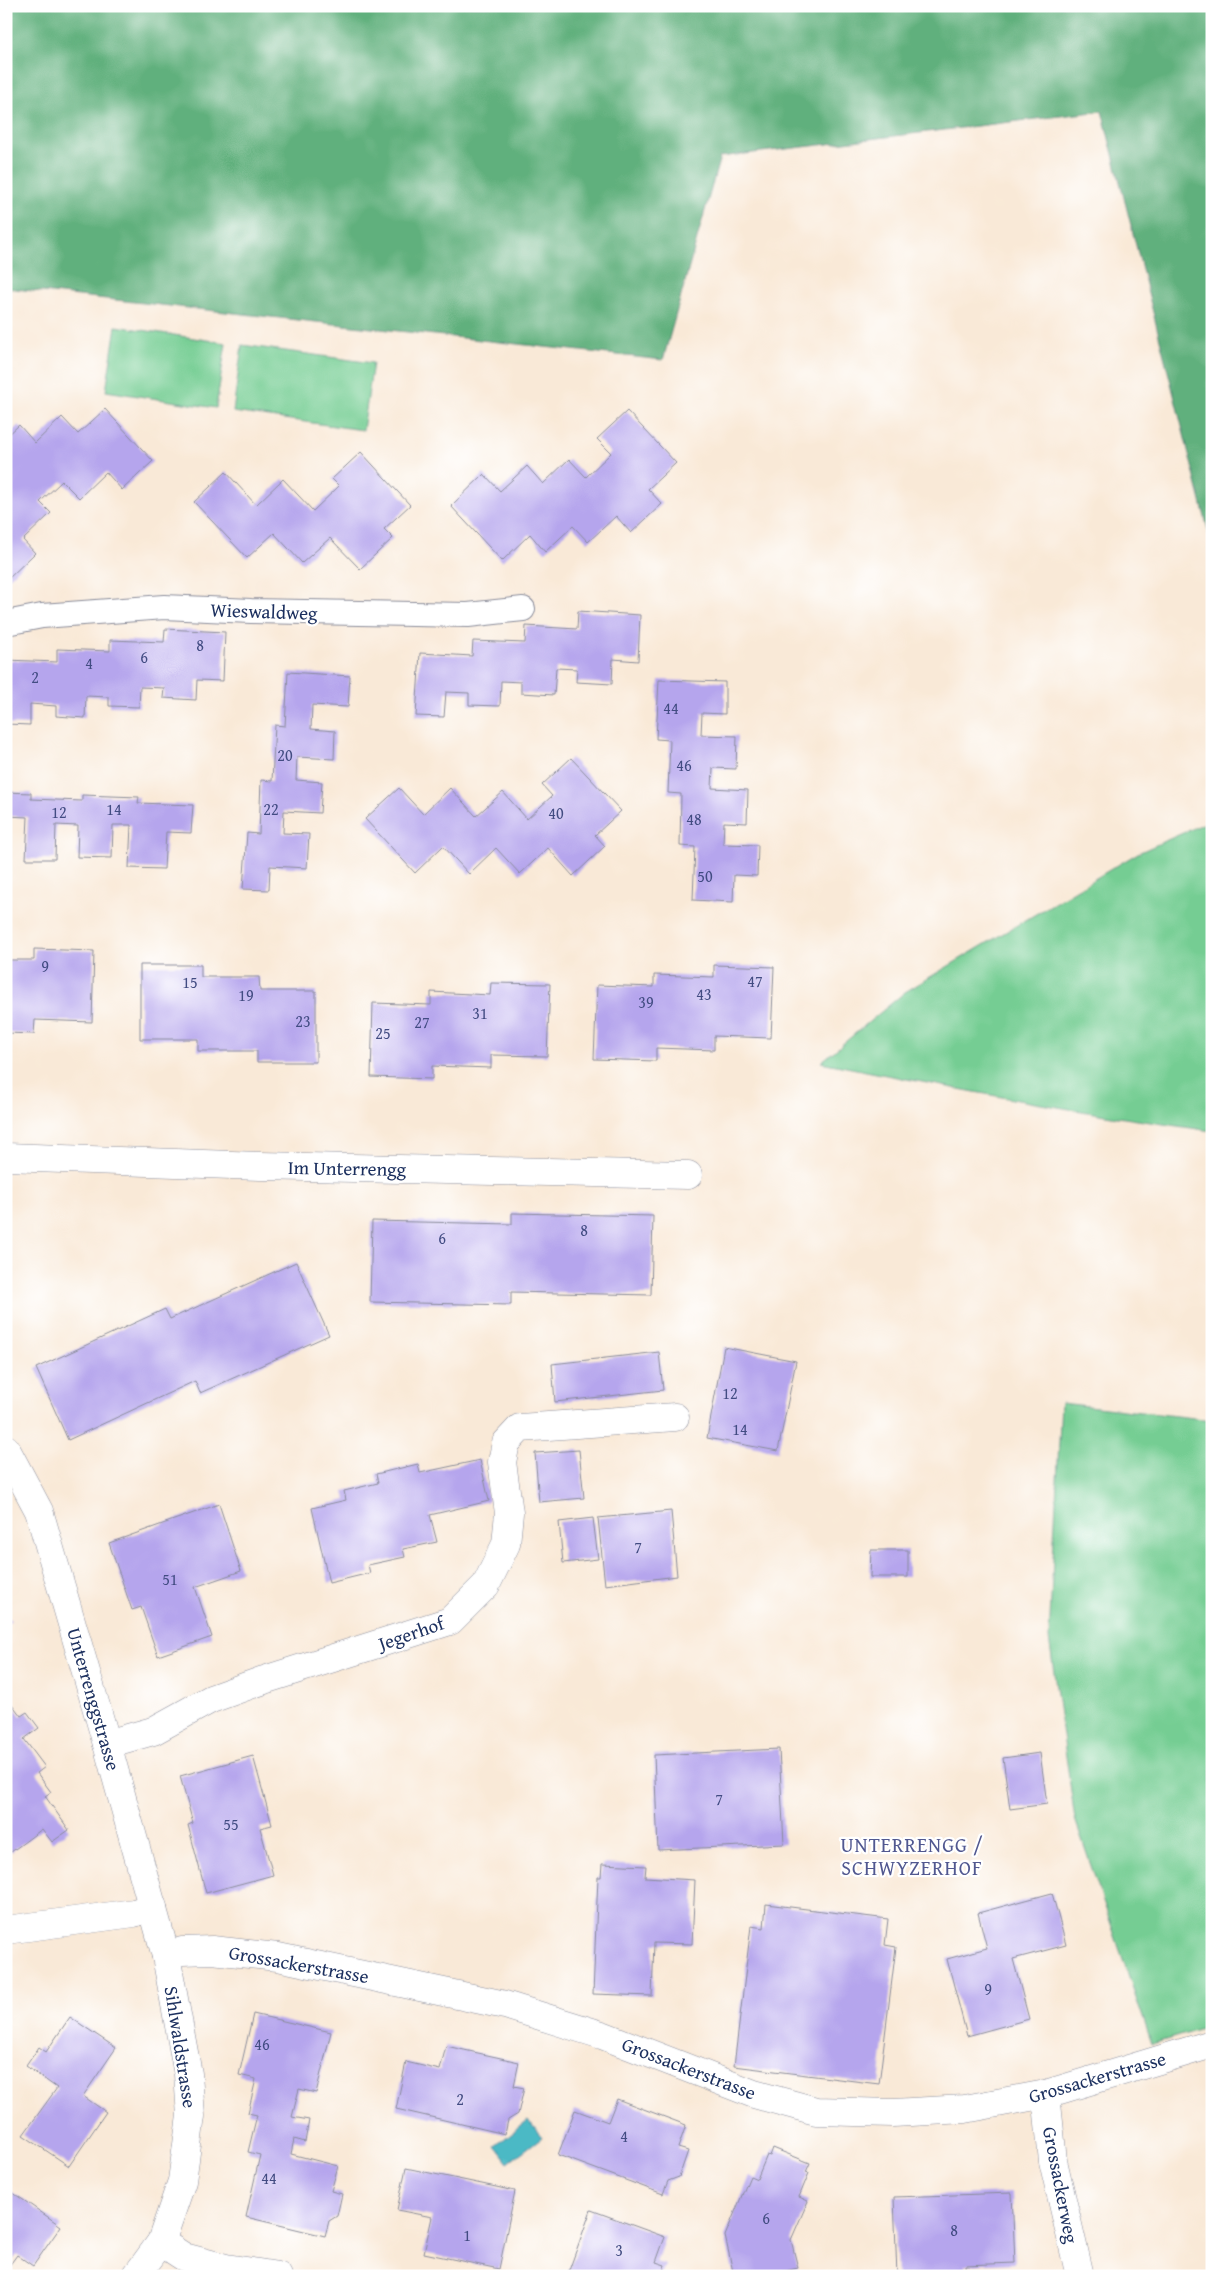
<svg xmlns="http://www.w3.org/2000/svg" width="1218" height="2282" font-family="'Gentium Book Plus',serif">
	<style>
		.green { fill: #75cd93; stroke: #487e78 }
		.forest { fill: #60b07d; stroke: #3e706e }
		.water { fill: #4bb9c5; stroke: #337492 }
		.building { fill: #b5a5ed }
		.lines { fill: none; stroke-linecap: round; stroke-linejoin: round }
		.service-casing { stroke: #8a8c9a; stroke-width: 26 }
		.minor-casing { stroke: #8a8c9a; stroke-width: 29 }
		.service { stroke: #fff; stroke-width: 24 }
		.minor { stroke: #fff; stroke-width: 28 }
		.labels { text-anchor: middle; stroke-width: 4.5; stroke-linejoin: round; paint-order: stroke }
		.number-label { font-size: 16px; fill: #424c82 }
		.street-label { font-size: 19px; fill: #1b2f5e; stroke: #fff }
		.neighbourhood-label { font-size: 20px; letter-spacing: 1px; fill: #515890; stroke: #fff }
	</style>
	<rect width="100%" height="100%" fill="#fff"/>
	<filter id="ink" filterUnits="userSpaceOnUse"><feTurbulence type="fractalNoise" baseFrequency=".02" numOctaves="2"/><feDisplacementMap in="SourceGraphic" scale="10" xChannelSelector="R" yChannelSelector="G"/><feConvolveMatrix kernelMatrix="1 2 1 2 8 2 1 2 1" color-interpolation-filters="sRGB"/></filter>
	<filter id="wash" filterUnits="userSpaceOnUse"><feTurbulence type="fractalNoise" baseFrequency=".0096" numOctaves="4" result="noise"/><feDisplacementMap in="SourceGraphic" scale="20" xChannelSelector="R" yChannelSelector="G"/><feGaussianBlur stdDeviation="1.12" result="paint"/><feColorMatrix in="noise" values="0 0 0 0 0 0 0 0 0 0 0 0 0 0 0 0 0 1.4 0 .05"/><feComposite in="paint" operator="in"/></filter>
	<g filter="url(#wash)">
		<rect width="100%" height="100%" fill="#f9e9d7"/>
		<g class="green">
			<path d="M 116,326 L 226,343 L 216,408 L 106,391 Z"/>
			<path d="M 242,345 L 373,363 L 363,430 L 233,412 Z"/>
			<path d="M 1212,820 L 1212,1131 C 1080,1113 950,1088 821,1062 L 905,992 L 1138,853 Z"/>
			<path d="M 1061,1403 L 1212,1420 L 1212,2026 L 1152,2044 L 1075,1819 L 1049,1638 Z"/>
		</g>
		<path class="forest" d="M 6,6 L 1212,6 L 1212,545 L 1102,111 L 720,157 L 663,360 L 6,288 Z"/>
		<path class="water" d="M 528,2120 L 542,2137 L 508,2163 L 495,2146 Z"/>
		<g id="blocks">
			<g class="building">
				<path d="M 105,409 L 153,461 L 122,490 L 106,472 L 79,498 L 62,481 L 40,502 L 51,513 L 23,540 L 35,553 L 6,581 L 6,437 L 19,425 L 35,443 L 62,417 L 78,434 Z"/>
				<path d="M 627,411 L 676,463 L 648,489 L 662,504 L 631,533 L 616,516 L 588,542 L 573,526 L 545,552 L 530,534 L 502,561 L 451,506 L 484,474 L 500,491 L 527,466 L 543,484 L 569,459 L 586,477 L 611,453 L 597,439 Z"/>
				<path d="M 361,452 L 410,505 L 384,529 L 393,538 L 360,569 L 330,538 L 302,563 L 274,533 L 247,558 L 194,502 L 226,472 L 256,505 L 283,479 L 313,511 L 339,486 L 332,479 Z"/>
				<path d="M 578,611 L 640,615 L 638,661 L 613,659 L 612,684 L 576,682 L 577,669 L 556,668 L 554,695 L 521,693 L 521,682 L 501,681 L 500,706 L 469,705 L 469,693 L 446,692 L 444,717 L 416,716 L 420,653 L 472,656 L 473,641 L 525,643 L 526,626 L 577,629 Z"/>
				<path d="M 165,629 L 225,632 L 223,681 L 197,680 L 196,700 L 163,698 L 164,688 L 140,687 L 139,707 L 109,706 L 109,697 L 86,696 L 85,718 L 56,716 L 56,706 L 30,704 L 30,725 L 6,724 L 6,660 L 57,662 L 57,649 L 110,651 L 110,640 L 164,642 Z"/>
				<path d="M 288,672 L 350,676 L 348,707 L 312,705 L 311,729 L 335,731 L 334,759 L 297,757 L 296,780 L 322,782 L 320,813 L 284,811 L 283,833 L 309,834 L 307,868 L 270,866 L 269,890 L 243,889 L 247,833 L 259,834 L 261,780 L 272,781 L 275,725 L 285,726 Z"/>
				<path d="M 659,680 L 725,682 L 725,714 L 702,713 L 701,735 L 737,736 L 736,769 L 713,768 L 712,788 L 748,790 L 747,823 L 724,822 L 723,844 L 758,845 L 757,876 L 734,875 L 733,902 L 693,900 L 695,847 L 680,846 L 681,794 L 668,793 L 670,740 L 656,739 Z"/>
				<path d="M 571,758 L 621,811 L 595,835 L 605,846 L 573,876 L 548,848 L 520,874 L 496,848 L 469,874 L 443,846 L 415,873 L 365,819 L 399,788 L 423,814 L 450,788 L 476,816 L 503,792 L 527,819 L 552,796 L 542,785 Z"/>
				<path d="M 6,792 L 31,793 L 31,799 L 82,801 L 82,795 L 139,797 L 138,803 L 193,805 L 191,833 L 166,832 L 164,869 L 129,868 L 131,825 L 113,825 L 112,858 L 77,857 L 78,826 L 56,825 L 55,859 L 26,859 L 28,817 L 6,816 Z"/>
				<path d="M 34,949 L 94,951 L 92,1022 L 35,1020 L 34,1034 L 6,1033 L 6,960 L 34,960 Z"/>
				<path d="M 140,965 L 201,965 L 201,977 L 259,977 L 260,991 L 316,991 L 316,1062 L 257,1062 L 257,1051 L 198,1051 L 198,1039 L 140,1039 Z"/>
				<path d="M 714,965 L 774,967 L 771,1038 L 714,1036 L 714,1050 L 656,1048 L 656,1061 L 594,1059 L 597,985 L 654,987 L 654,975 L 714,977 Z"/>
				<path d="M 491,983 L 550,984 L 547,1056 L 491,1055 L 491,1068 L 432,1066 L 432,1079 L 371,1077 L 373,1003 L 431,1005 L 431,992 L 490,995 Z"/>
				<path d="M 512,1213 L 653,1216 L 651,1295 L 511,1292 L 511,1305 L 370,1302 L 372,1221 L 512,1224 Z"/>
				<path d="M 296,1262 L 329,1335 L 200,1393 L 195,1381 L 68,1440 L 36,1368 L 165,1309 L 170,1319 Z"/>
				<path d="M 724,1347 L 796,1361 L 778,1451 L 707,1438 Z"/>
				<path d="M 659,1352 L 663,1390 L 555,1402 L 552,1364 Z"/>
				<path d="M 579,1450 L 584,1498 L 539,1502 L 535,1453 Z"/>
				<path d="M 480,1460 L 489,1501 L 430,1515 L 437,1542 L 403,1549 L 405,1557 L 368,1565 L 370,1573 L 329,1583 L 312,1508 L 346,1500 L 344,1491 L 378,1483 L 376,1474 L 418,1464 L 420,1473 Z"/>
				<path d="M 219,1504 L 241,1571 L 195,1587 L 212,1637 L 158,1656 L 141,1607 L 132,1610 L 109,1543 Z"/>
				<path d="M 671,1511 L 677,1576 L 605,1585 L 598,1518 Z"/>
				<path d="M 593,1518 L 598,1559 L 563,1563 L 559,1522 Z"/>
				<path d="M 871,1550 L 908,1550 L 908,1577 L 870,1577 Z"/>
				<path d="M 6,1614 L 11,1621 L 6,1624 Z"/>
				<path d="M 8,1699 L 21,1716 L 27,1712 L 39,1728 L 24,1739 L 45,1767 L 37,1773 L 51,1792 L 45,1796 L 69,1830 L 52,1842 L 42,1829 L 11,1852 L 6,1845 L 6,1700 Z"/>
				<path d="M 779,1749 L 784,1844 L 658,1850 L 654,1755 Z"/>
				<path d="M 1040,1753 L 1047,1804 L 1010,1809 L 1003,1758 Z"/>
				<path d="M 253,1756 L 272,1825 L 260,1828 L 273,1875 L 206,1893 L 188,1825 L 193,1823 L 180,1776 Z"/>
				<path d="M 602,1864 L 646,1866 L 645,1877 L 695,1880 L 692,1944 L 654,1943 L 652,1996 L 593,1994 L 598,1877 L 601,1877 Z"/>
				<path d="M 1052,1893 L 1066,1945 L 1013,1959 L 1029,2019 L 967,2036 L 947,1959 L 987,1948 L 978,1913 Z"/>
				<path d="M 766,1904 L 888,1919 L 885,1945 L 896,1947 L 879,2084 L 734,2066 L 751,1926 L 764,1928 Z"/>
				<path d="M 253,2014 L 331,2032 L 316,2093 L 299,2089 L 292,2117 L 309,2120 L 305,2142 L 294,2139 L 291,2154 L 338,2166 L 331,2191 L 342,2194 L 337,2216 L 329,2221 L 325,2236 L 246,2217 L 260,2155 L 248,2152 L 257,2115 L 248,2113 L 256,2079 L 239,2075 Z"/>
				<path d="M 70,2017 L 116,2048 L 83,2096 L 106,2112 L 69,2166 L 23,2135 L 57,2088 L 26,2066 L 39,2047 L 46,2052 Z"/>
				<path d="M 446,2046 L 519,2062 L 514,2086 L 524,2088 L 518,2114 L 508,2120 L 505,2134 L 396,2109 L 406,2062 L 440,2070 Z"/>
				<path d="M 617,2099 L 686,2125 L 678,2148 L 688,2151 L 679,2177 L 668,2181 L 663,2194 L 558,2155 L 575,2110 L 608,2122 Z"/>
				<path d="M 773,2148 L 810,2163 L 806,2172 L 809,2173 L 799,2197 L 808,2201 L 791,2240 L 798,2268 L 764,2276 L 734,2276 L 725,2236 L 750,2176 L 757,2179 L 767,2155 L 770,2156 Z"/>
				<path d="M 406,2168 L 515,2191 L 499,2269 L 424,2253 L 432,2217 L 397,2210 Z"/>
				<path d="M 6,2188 L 61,2226 L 33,2266 L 17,2255 L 6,2270 Z"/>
				<path d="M 1012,2193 L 1015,2263 L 965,2265 L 966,2276 L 897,2276 L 894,2197 Z"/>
				<path d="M 591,2210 L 665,2237 L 656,2262 L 665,2265 L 661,2276 L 567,2276 Z"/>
			</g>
		</g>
	</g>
	<g filter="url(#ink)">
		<use href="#blocks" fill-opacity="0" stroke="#8a8c9a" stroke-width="1"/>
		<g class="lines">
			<defs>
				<path id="service" d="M 6,623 L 42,616 L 164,607 L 251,611 L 468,615 L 523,609"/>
				<g id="minor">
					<path d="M 6,1157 L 260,1166 L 688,1175"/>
					<path d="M 6,1449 L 39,1511 L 107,1744 L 166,1956 L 188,2074 L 191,2116 L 182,2181 L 161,2242 L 136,2276"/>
					<path d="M 107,1744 L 153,1731 L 211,1699 L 264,1680 L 450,1621 L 486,1585 L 506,1544 L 509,1513 L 502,1462 L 506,1443 L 520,1428 L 675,1417"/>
					<path d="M 6,1930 L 134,1913 L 153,1907"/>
					<path d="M 166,1956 L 182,1951 L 212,1950 L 278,1957 L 505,2005 L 602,2035 L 754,2094 L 816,2111 L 893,2113 L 965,2109 L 1046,2094 L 1212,2044"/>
					<path d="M 1046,2094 L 1053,2161 L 1080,2276"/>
					<path d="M 161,2242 L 184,2257 L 226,2268 L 278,2276"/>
				</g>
			</defs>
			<use href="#service" class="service-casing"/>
			<use href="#minor" class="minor-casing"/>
			<use href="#service" class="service"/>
			<use href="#minor" class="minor"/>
		</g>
	</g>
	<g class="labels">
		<g class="number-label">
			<text x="200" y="651">8</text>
			<text x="144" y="663">6</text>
			<text x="89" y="669">4</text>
			<text x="35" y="683">2</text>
			<text x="671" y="714">44</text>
			<text x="285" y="761">20</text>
			<text x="684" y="771">46</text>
			<text x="114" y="815">14</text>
			<text x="271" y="815">22</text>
			<text x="59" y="818">12</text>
			<text x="556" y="819">40</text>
			<text x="694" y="825">48</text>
			<text x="705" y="882">50</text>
			<text x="45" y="972">9</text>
			<text x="755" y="987">47</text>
			<text x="190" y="988">15</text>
			<text x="704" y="1000">43</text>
			<text x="246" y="1001">19</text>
			<text x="646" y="1008">39</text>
			<text x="480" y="1019">31</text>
			<text x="303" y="1027">23</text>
			<text x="422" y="1028">27</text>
			<text x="383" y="1039">25</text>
			<text x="584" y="1236">8</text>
			<text x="442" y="1244">6</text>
			<text x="730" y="1399">12</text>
			<text x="740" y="1435">14</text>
			<text x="638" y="1553">7</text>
			<text x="170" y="1585">51</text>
			<text x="719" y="1805">7</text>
			<text x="231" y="1830">55</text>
			<text x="988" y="1995">9</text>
			<text x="262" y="2050">46</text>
			<text x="460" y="2105">2</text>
			<text x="624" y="2142">4</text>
			<text x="269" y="2184">44</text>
			<text x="766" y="2224">6</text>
			<text x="954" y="2236">8</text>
			<text x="467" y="2241">1</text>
			<text x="619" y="2256">3</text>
		</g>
		<g class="street-label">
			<text transform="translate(264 611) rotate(2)" y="7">Wieswaldweg</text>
			<text transform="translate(347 1168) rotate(1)" y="7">Im Unterrengg</text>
			<text transform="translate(411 1633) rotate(-19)" y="7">Jegerhof</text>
			<text transform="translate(94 1699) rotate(74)" y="7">Unterrenggstrasse</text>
			<text transform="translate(299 1964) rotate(10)" y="7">Grossackerstrasse</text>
			<text transform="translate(181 2047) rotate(81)" y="7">Sihlwaldstrasse</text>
			<text transform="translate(689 2068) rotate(21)" y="7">Grossackerstrasse</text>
			<text transform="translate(1097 2077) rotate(-16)" y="7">Grossackerstrasse</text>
			<text transform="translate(1061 2185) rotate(79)" y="7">Grossackerweg</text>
		</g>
		<g class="neighbourhood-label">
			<text x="912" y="1852">UNTERRENGG /<tspan x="912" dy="23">SCHWYZERHOF</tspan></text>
		</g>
	</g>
	<rect width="1218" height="2282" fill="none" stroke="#fff" stroke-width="25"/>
</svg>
